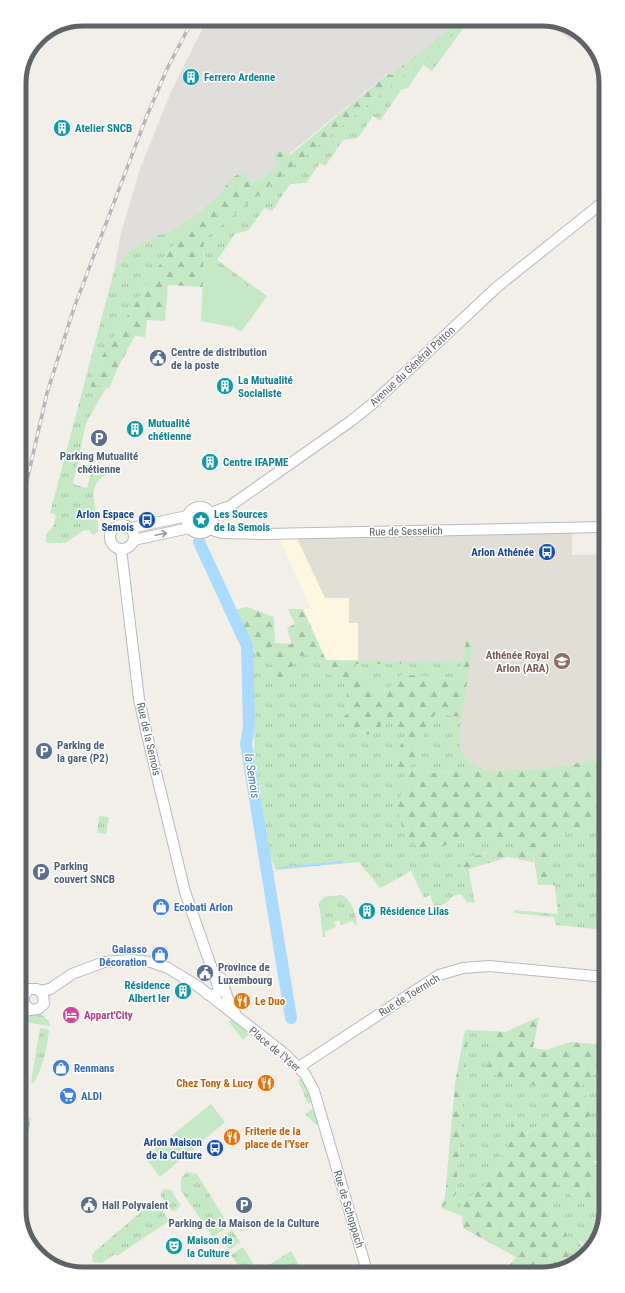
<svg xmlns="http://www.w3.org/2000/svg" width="625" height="1293" font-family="'Roboto Condensed',sans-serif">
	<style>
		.commercial { fill: #fef7e0 }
		.industrial { fill: #e0deda }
		.education { fill: #e1ded6 }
		.grass { fill: url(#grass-tufts) }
		.forest { fill: url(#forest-firs) }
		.park { fill: #c5e8c5 }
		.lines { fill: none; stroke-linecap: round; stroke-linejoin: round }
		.stream { stroke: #aadaff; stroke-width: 2 }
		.river { stroke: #aadaff; stroke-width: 12 }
		.secondary-casing { stroke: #b6babf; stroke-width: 12 }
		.secondary { stroke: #fff; stroke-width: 10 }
		.rail-casing { stroke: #b6b7b8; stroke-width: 3.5 }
		.rail { stroke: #fff; stroke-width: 2; stroke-dasharray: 6; stroke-linecap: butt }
		.oneway { stroke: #979a9d }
		.labels { text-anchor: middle; stroke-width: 3; stroke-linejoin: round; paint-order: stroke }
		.culture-label { font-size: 11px; font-weight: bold; fill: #0d838f; stroke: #fff; text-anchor: start }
		.service-label { font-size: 11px; font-weight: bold; fill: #4e5e75; stroke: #fff; text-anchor: start }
		.street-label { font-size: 11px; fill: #5f6368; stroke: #fff }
		.transit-label { font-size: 11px; font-weight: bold; fill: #164399; stroke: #fff; text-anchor: end }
		.education-label { font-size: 11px; font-weight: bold; fill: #785e54; stroke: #fff; text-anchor: end }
		.shop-label { font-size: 11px; font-weight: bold; fill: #366cbe; stroke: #fff; text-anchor: start }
		.food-label { font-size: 11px; font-weight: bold; fill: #c56008; stroke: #fff; text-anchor: start }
		.hotel-label { font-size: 11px; font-weight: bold; fill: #b23c85; stroke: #fff; text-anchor: start }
		.water-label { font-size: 12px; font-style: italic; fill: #4174aa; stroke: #fff }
		.rim { fill: none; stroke: #5f6368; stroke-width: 5 }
	</style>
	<defs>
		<pattern id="grass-tufts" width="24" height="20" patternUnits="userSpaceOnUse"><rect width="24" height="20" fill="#c5e8c5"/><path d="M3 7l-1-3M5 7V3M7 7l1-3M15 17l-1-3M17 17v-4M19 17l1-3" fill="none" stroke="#a3c0a4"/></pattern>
		<pattern id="forest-firs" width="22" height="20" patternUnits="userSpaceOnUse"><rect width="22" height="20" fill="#c5e8c5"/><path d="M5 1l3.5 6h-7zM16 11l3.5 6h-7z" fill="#a3c0a4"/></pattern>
	</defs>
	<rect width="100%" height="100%" fill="#f1efe8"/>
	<path class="commercial" d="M 281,534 L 295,534 L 304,551 L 349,598 L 349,623 L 358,623 L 358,661 L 326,660 L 303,609 L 311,609 L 281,543 Z"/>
	<path class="industrial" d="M 207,19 L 467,19 L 458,30 L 391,75 L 387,74 L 278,163 L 263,178 L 251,182 L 233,177 L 218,196 L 197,214 L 171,231 L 159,235 L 127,252 L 114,271 L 121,233 L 140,169 L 170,94 Z"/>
	<g class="education">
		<path d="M 541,19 L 546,19 L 577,31 L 571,40 Z"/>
		<path d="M 572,528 L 572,555 L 603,554 L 604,754 L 588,761 L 544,769 L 488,771 L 472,766 L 463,756 L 459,747 L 459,735 L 473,642 L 466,641 L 462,661 L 358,661 L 358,623 L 349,623 L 349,598 L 325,598 L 295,534 Z"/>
	</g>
	<g class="grass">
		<path d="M 467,19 L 470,19 L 432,71 L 423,65 L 408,88 L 401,90 L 380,121 L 373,116 L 358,138 L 343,140 L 325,166 L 320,163 L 306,183 L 290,184 L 272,211 L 264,208 L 249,230 L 235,234 L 217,260 L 267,296 L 265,299 L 204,256 L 204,239 L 449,38 L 455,28 L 458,29 Z"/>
		<path d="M 197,214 L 160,264 L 92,372 L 98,385 L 106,388 L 86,423 L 73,484 L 87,488 L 92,468 L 87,467 L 89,461 L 111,472 C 81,485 99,507 98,532 L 93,535 L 89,530 L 83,531 L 65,543 L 46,543 L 46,534 L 53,527 L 56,515 L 50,513 L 114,271 L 127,252 L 159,235 L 171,231 Z"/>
		<path d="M 247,637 L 257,656 L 272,660 L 273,672 L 291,672 L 295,656 L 316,654 L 326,673 L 346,679 L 348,714 L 339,719 L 366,735 L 379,729 L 387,716 L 406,735 L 394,757 L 413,764 L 426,729 L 435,713 L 462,717 C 457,747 456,760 488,771 L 433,773 L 414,766 L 422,854 L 455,842 L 488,840 L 517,834 L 540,838 L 604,825 L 605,930 L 556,925 L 554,917 L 514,913 L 514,910 L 558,914 L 551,856 L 542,851 L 541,843 L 533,850 L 534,862 L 532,862 L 528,851 L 489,852 L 459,860 L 466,874 L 469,873 L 475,903 L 467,902 L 461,894 L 453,896 L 445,904 L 434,906 L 430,895 L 424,898 L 411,871 L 380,888 L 359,862 L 276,870 L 270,856 L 254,752 L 255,725 Z"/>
		<path d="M 401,661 L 462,661 L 458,680 L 402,674 L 388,690 L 373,686 L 355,667 L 356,663 L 401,664 Z"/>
		<path d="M 99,816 L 109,817 L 106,834 L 97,833 Z"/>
		<path d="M 341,895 C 350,897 357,915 357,924 L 355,926 L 353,921 L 341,925 L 339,920 L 334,922 L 336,927 L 324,932 L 326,937 L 323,937 L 319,903 L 324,897 Z"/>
		<path d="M 29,1014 L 42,1015 L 49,1021 L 50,1026 L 23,1022 L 23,1016 Z"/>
		<path d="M 233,1017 L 252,1032 L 243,1040 L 229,1022 Z"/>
		<path d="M 40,1028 L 49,1030 C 47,1049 43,1066 34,1083 L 31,1082 Z"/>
		<path d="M 465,1030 L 494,1031 L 487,1073 L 554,1090 L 549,1119 L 524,1134 L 512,1117 L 512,1135 L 491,1180 L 461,1204 L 462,1216 L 442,1208 L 456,1194 L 468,1037 Z"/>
		<path d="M 605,1049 L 606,1134 L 594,1138 L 583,1127 L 579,1088 L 596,1072 L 599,1052 Z"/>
		<path d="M 303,1078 L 312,1102 L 308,1104 L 298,1080 Z"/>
		<path d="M 314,1108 L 318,1124 L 316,1125 L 305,1114 Z"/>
		<path d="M 27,1117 L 31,1118 L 29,1130 L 23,1144 L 23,1122 Z"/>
		<path d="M 187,1172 L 197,1174 L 229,1226 L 213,1237 L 181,1191 L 181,1178 Z"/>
		<path d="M 559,1184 L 574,1198 L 606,1205 L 602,1223 L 599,1225 L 601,1227 L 595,1246 L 590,1250 L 579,1240 L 585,1254 L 569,1267 L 565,1221 L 547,1215 Z"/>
		<path d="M 164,1189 L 171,1190 L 180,1204 L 180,1206 L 175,1211 L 171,1210 L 161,1197 L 161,1193 Z"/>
		<path d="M 155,1205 L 161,1207 L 169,1221 L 117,1256 L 115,1254 L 102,1263 L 93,1262 L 92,1256 L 94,1252 L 148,1206 Z"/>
		<path d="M 232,1230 L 240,1242 L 229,1250 L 220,1238 Z"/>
		<path d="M 243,1247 L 253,1263 L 247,1272 L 231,1272 L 239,1267 L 231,1255 Z"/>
		<path d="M 291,1251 L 300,1267 L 284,1264 L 270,1272 L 258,1272 Z"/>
	</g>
	<g class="forest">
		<path d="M 453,26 L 455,28 L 449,38 L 204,239 L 203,287 L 168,285 L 165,321 L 147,320 L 145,337 L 135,336 L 117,369 L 109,389 L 98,385 L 93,394 L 90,392 L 92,372 L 160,264 L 197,214 L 218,196 L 233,177 L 244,172 L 251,182 L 263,178 L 278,163 L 274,155 L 277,151 L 290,155 L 388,74 L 391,75 Z"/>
		<path d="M 247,607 L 274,617 L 275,643 L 292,644 L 287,628 L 295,624 L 288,609 L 303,609 L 326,660 L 401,661 L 401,664 L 356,664 L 355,667 L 373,686 L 387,690 L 402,674 L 458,680 L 466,641 L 473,642 L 462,717 L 435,714 L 426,729 L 413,764 L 397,773 L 394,757 L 406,735 L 387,717 L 379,729 L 367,735 L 339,719 L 348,714 L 346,680 L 326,673 L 316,655 L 295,656 L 291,672 L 285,683 L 273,672 L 271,660 L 257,656 L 235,610 Z"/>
		<path d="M 604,754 L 604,825 L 540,838 L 523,839 L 517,834 L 488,840 L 455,842 L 422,854 L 402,827 L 397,803 L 414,766 L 433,773 L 544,769 L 588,761 Z"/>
		<path d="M 541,842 L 542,851 L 551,856 L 555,885 L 538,885 L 533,850 L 529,844 Z"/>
		<path d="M 514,846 L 528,851 L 532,862 L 508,857 L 469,869 L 469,873 L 467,874 L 459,860 Z"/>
		<path d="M 539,1017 L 533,1048 L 546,1050 L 571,1042 L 593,1044 L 605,1041 L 605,1049 L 599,1052 L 596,1072 L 580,1088 L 594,1107 L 583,1127 L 594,1138 L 606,1134 L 606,1160 L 593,1161 L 606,1172 L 606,1205 L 574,1198 L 559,1184 L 547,1215 L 565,1221 L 569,1267 L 566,1269 L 506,1270 L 516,1257 L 463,1228 L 461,1204 L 491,1180 L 512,1135 L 511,1116 L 525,1134 L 549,1119 L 553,1090 L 487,1073 L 494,1031 L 505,1032 Z"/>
		<path d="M 465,1030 L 468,1037 L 456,1194 L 442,1208 L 441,1204 L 445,1198 L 455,1083 Z"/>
		<path d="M 284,1264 L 300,1267 L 301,1272 L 270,1272 Z"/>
	</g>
	<g class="park">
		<path d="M 204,256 L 265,299 L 241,332 L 233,327 L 201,321 Z"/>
		<path d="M 211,1104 L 225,1122 L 160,1177 L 145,1157 Z"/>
	</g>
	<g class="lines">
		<g class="stream">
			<path d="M 280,868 L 342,862"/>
			<path d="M 268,874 L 273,872"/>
		</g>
		<path class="river" d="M 199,542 L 247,646 L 249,726 L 246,744 L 291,1018"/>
		<defs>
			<g id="secondary">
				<circle cx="200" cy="520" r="13"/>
				<path d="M 211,513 L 230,506 L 351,421 L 371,405 L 497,287 L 602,203"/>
				<circle cx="122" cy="537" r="12"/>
				<path d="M 131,528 L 187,516"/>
				<path d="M 209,529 L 222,533 L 265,534 L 603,527"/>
				<path d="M 134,540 L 189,528"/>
				<path d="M 121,549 L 139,699 L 147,735 L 185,892 L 219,989 L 216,996 L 207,994"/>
				<path d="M 221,978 L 231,1008 L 235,1013"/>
				<path d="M 40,991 L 50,989 L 72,974 L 104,962 L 130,960 L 151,962 L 168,968 L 199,987 L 285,1054 L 305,1074 L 314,1091 L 367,1271"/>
				<path d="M 23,1011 L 38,1009 L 44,1004 L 43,994 L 37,989 L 29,989 L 24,996 L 24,1004 L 31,1010"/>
				<path d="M 299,1067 L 439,975 L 463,968 L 489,966 L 605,977"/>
			</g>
		</defs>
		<use href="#secondary" class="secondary-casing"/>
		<use href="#secondary" class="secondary"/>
		<defs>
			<path id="rail" d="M 21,507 L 47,393 L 74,308 L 146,118 L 167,69 L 193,19"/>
		</defs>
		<use href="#rail" class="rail-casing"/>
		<use href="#rail" class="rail"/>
	</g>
	<defs><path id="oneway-shaft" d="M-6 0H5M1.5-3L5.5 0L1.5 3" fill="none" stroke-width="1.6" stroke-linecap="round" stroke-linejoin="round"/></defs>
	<use class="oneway" href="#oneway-shaft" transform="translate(161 534) rotate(-12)"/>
	<defs>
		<symbol id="building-disc" viewBox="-11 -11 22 22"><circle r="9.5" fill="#0f9aa8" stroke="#fff"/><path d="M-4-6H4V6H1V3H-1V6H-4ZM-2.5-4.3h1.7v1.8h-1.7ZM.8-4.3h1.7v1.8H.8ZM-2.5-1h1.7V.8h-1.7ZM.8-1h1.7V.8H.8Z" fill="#fff"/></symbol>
		<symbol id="civic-disc" viewBox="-11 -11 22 22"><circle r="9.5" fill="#5c6f8a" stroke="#fff"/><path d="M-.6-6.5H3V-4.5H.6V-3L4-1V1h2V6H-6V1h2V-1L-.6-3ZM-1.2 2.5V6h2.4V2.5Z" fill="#fff"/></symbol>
		<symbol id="parking-disc" viewBox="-11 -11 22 22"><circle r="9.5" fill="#5c6f8a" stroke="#fff"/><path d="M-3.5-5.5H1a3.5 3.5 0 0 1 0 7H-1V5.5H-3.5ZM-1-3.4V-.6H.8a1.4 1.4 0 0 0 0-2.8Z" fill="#fff"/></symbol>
		<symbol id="bus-disc" viewBox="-11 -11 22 22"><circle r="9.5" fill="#1a4fb4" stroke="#fff"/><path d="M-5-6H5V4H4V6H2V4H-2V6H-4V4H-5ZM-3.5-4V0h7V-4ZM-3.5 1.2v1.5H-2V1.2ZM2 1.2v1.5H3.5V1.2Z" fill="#fff"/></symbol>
		<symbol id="sight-disc" viewBox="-11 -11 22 22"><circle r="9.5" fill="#0f9aa8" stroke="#fff"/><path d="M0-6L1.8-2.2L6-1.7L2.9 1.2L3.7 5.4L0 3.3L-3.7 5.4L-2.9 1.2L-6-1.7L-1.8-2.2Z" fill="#fff"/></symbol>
		<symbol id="school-disc" viewBox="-11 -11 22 22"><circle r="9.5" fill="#8d6e63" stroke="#fff"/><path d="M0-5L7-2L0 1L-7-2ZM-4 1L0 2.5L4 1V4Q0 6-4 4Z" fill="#fff"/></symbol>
		<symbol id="shop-disc" viewBox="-11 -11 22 22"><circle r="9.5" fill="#3f7fe0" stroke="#fff"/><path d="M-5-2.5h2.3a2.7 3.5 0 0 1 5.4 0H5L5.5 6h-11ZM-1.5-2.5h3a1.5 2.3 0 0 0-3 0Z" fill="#fff"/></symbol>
		<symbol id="restaurant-disc" viewBox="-11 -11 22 22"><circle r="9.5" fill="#e8710a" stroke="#fff"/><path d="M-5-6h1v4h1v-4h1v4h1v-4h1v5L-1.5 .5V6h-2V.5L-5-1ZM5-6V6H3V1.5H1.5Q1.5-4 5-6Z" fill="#fff"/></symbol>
		<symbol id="hotel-disc" viewBox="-11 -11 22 22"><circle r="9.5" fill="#d1479c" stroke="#fff"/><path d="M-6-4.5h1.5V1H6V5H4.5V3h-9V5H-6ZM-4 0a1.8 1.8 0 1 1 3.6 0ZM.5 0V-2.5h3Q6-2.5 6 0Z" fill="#fff"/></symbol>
		<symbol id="supermarket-disc" viewBox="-11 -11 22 22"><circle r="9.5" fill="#3f7fe0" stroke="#fff"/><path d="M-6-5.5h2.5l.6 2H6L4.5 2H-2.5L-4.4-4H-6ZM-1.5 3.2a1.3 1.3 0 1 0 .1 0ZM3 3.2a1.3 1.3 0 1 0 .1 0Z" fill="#fff"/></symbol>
		<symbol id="theatre-disc" viewBox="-11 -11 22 22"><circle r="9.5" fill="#0f9aa8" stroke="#fff"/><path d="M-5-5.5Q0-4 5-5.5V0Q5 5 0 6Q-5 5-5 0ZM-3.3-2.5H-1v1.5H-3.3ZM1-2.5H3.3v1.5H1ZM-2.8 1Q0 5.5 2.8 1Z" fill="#fff"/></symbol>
	</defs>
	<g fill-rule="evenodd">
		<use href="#building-disc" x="181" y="67" width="20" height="20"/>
		<use href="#building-disc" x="52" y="118" width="20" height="20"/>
		<use href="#civic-disc" x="148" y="348" width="20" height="20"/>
		<use href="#building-disc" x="215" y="376" width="20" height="20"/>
		<use href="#building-disc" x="125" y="419" width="20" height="20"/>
		<use href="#parking-disc" x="89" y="428" width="20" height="20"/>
		<use href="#building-disc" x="200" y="452" width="20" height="20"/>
		<use href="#bus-disc" x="137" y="510" width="20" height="20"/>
		<use href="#sight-disc" x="191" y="510" width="20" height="20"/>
		<use href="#bus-disc" x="537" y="542" width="20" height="20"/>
		<use href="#school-disc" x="552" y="651" width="20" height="20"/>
		<use href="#parking-disc" x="34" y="741" width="20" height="20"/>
		<use href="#parking-disc" x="31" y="862" width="20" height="20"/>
		<use href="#shop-disc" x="151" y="897" width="20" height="20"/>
		<use href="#building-disc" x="357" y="901" width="20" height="20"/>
		<use href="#shop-disc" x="150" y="945" width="20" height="20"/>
		<use href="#civic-disc" x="195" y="963" width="20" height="20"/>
		<use href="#building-disc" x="173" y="981" width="20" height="20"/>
		<use href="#restaurant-disc" x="232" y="991" width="20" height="20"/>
		<use href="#hotel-disc" x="61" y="1005" width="20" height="20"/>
		<use href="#shop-disc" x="51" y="1058" width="20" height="20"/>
		<use href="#restaurant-disc" x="256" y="1073" width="20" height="20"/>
		<use href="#supermarket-disc" x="58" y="1086" width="20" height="20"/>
		<use href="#restaurant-disc" x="222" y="1127" width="20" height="20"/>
		<use href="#bus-disc" x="205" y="1138" width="20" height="20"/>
		<use href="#civic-disc" x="79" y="1195" width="20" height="20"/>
		<use href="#parking-disc" x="234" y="1195" width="20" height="20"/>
		<use href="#theatre-disc" x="164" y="1236" width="20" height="20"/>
	</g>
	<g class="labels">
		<g class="culture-label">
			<text x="204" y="81">Ferrero Ardenne</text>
			<text x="75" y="132">Atelier SNCB</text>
			<text x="238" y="384">La Mutualité<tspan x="238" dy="13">Socialiste</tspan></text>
			<text x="148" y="427">Mutualité<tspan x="148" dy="13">chétienne</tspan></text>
			<text x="223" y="466">Centre IFAPME</text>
			<text x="214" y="518">Les Sources<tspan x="214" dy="13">de la Semois</tspan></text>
			<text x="380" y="915">Résidence Lilas</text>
			<text x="170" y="989" text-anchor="end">Résidence<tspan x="170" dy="13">Albert Ier</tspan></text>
			<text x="187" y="1244">Maison de<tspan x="187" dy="13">la Culture</tspan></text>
		</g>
		<g class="service-label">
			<text x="171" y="356">Centre de distribution<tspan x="171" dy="13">de la poste</tspan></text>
			<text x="99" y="460" text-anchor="middle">Parking Mutualité<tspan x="99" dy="13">chétienne</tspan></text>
			<text x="57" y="749">Parking de<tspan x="57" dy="13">la gare (P2)</tspan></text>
			<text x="54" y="870">Parking<tspan x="54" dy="13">couvert SNCB</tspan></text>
			<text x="218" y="971">Province de<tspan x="218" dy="13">Luxembourg</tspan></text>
			<text x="102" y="1209">Hall Polyvalent</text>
			<text x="244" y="1227" text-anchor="middle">Parking de la Maison de la Culture</text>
		</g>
		<g class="street-label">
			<text transform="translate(412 366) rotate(-43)" y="4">Avenue du Général Patton</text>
			<text transform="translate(406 531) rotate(-1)" y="4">Rue de Sesselich</text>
			<text transform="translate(149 739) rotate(77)" y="4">Rue de la Semois</text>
			<text transform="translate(409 995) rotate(-32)" y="4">Rue de Toernich</text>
			<text transform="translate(275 1049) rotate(40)" y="4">Place de l'Yser</text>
			<text transform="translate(349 1209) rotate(73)" y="4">Rue de Schoppach</text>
		</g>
		<g class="transit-label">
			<text x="134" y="518">Arlon Espace<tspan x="134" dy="13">Semois</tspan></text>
			<text x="534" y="556">Arlon Athénée</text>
			<text x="202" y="1146">Arlon Maison<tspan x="202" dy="13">de la Culture</tspan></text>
		</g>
		<g class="education-label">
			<text x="549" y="659">Athénée Royal<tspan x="549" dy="13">Arlon (ARA)</tspan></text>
		</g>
		<g class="shop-label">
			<text x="174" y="911">Ecobati Arlon</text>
			<text x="147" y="953" text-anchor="end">Galasso<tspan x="147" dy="13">Décoration</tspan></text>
			<text x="74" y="1072">Renmans</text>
			<text x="81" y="1100">ALDI</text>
		</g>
		<g class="food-label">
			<text x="255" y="1005">Le Duo</text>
			<text x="253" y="1087" text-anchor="end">Chez Tony &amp; Lucy</text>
			<text x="245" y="1135">Friterie de la<tspan x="245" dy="13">place de l'Yser</tspan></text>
		</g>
		<g class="hotel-label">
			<text x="84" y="1019">Appart'City</text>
		</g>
		<g class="water-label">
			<text transform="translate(252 776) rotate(81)" y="4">la Semois</text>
		</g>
	</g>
	<path d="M0 0H625V1293H0ZM83 26H542A57 57 0 0 1 599 83V1210A57 57 0 0 1 542 1267H83A57 57 0 0 1 26 1210V83A57 57 0 0 1 83 26Z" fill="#fff" fill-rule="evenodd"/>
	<path class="rim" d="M83 26H542A57 57 0 0 1 599 83V1210A57 57 0 0 1 542 1267H83A57 57 0 0 1 26 1210V83A57 57 0 0 1 83 26Z"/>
</svg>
